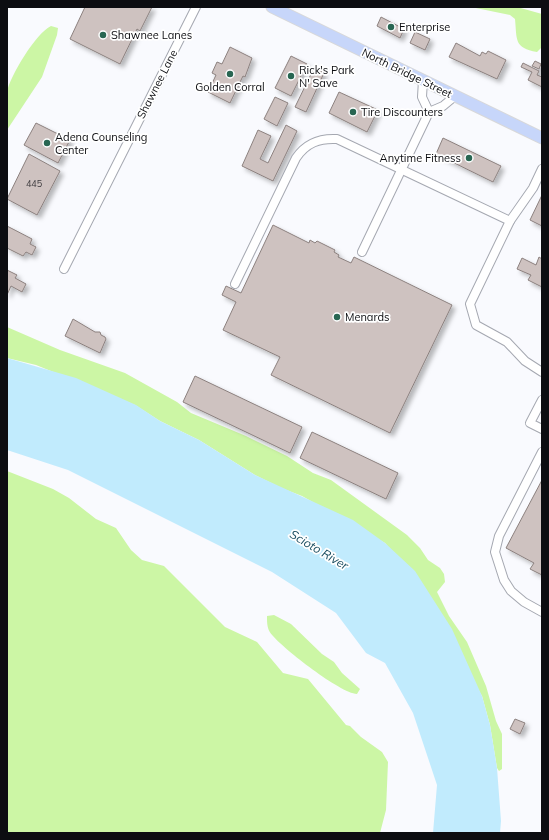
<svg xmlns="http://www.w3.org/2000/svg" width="549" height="840" font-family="Mulish,sans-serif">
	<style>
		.green { fill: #ccf6a5 }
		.water { fill: #c1ebfd }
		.building { fill: #cec2c0; stroke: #8c817f; filter: url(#shadow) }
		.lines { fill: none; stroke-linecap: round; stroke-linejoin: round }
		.minor-casing { stroke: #a5a8b1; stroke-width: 10 }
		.major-casing { stroke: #d8d8d9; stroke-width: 13 }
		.minor { stroke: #fff; stroke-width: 8 }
		.major { stroke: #c7d6fa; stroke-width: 11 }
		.poi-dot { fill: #286652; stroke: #fff; stroke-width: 1.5 }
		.labels { text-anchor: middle; stroke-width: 3.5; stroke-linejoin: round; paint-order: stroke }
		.number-label { font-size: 9px; fill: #3c3a3d }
		.poi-label { font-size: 11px; fill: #0c0d11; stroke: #fff; text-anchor: start }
		.street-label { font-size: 11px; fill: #0c0d11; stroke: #fff }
		.water-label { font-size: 12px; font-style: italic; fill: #1b4e61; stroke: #fff }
	</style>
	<defs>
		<filter id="shadow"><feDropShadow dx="3.5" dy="3.5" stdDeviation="2" flood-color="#0004"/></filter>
	</defs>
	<rect width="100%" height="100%" fill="#f9fafe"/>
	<g class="green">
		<path d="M 471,7 L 517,7 L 542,14 L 542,47 L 537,52 C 514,48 517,40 515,19 L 510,15 Z"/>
		<path d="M 51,26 L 58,28 L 57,35 L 42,77 L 7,130 C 7,118 5,104 7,92 C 10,76 36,33 51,26 Z"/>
		<path d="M 7,327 L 60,350 L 125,373 L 177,402 L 191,413 L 246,436 L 287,456 L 313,473 L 331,480 L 407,535 L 420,548 L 428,560 L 440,568 L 444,574 L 445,582 L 437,592 L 449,616 L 467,642 L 486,686 L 496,721 L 502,734 L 502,769 L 499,771 L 497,768 L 490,725 L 482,696 L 397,557 L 385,543 L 302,496 L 281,488 L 255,475 L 199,440 L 160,421 L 135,405 L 36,365 L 7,358 Z"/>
		<path d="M 7,471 L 53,489 L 69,498 L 96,519 L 116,528 L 131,550 L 142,560 L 164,566 L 225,627 L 257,642 L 283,673 L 308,679 L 346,725 L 350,726 L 361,737 L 382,752 L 388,762 L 386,810 L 380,833 L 7,833 Z"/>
		<path d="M 274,615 L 291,624 L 322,654 L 334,662 L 342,673 L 360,689 L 357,694 C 340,693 284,649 273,636 C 267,630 267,624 267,616 Z"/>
	</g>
	<path class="water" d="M 7,358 L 76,378 L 136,405 L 160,421 L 199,440 L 255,475 L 353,520 L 385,543 L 415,571 L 452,629 L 482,696 L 490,725 L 497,768 L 501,821 L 500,833 L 433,833 L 437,785 L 413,713 L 385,663 L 366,653 L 336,613 L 272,572 L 68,470 L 7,450 Z"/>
	<g class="building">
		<path d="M 85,7 L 152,7 L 140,31 L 137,29 L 120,64 L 70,39 Z"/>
		<path d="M 381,17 L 404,29 L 400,38 L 377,26 Z"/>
		<path d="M 415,32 L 430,39 L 425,50 L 410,43 Z"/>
		<path d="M 456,43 L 480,56 L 482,52 L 486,54 L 488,51 L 506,60 L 497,79 L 449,57 Z"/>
		<path d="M 230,47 L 252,58 L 245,77 L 243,76 L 230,103 L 208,92 L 216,75 L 212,73 L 217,62 L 222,64 Z"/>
		<path d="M 291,56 L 307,64 L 291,96 L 275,88 Z"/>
		<path d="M 535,61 L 541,64 L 539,69 L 532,66 Z"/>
		<path d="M 523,63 L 539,71 L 537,75 L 542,77 L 542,87 L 528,80 L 532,72 L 521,67 Z"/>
		<path d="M 314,68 L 324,73 L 306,112 L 295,107 Z"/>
		<path d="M 339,92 L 378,110 L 367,132 L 329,113 Z"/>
		<path d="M 275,97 L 288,103 L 277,126 L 264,119 Z"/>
		<path d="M 36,123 L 70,140 L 58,163 L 24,145 Z"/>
		<path d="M 286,125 L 297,131 L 273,181 L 242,166 L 258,130 L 271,136 L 260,159 L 268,163 Z"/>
		<path d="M 443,138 L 501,166 L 493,182 L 436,154 Z"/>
		<path d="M 29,154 L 60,171 L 37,215 L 7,199 Z"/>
		<path d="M 542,195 L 542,226 L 530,220 Z"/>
		<path d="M 273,225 L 309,243 L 310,240 L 315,243 L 317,241 L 335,250 L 334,252 L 339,255 L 338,257 L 351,263 L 354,257 L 452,305 L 390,433 L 271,375 L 280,357 L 223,330 L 236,302 L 222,295 L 226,286 L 241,293 Z"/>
		<path d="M 7,226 L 32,239 L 30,244 L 36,247 L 32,255 L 26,252 L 23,256 L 7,248 Z"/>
		<path d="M 539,257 L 542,259 L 542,287 L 528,280 L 531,275 L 517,269 L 522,258 L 536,265 Z"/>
		<path d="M 7,270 L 17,275 L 15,278 L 26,284 L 22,292 L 11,286 L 7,295 Z"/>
		<path d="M 73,319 L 95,332 L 100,332 L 101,335 L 105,337 L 106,339 L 100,353 L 65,336 Z"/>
		<path d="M 195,376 L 302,427 L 290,453 L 183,402 Z"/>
		<path d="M 312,432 L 398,473 L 386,499 L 300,458 Z"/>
		<path d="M 542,480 L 542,575 L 530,569 L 534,563 L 506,548 Z"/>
		<path d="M 515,719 L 525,723 L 520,734 L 510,729 Z"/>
	</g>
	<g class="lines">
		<defs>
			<g id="minor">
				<path d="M 423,80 L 422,97 L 429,112"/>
				<path d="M 542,169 L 533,188 L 510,221 L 470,304 L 476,325 L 507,342 L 525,361 L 542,372"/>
				<path d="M 362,252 L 429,112 L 443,106 L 455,96"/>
				<path d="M 64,269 L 196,7"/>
				<path d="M 235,284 L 296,158 C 306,143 319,138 337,139 L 510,221"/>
				<path d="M 542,400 L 530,423 L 542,429"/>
				<path d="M 542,452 L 499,536 L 495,552 L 504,580 L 511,591 L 524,602 L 542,612"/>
			</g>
			<path id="major" d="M 272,7 L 542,138"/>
		</defs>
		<use href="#minor" class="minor-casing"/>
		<use href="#major" class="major-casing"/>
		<use href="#minor" class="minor"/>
		<use href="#major" class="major"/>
	</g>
	<g class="poi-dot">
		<circle cx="391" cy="27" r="4"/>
		<circle cx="103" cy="35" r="4"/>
		<circle cx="230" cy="74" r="4"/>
		<circle cx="291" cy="76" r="4"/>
		<circle cx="353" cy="112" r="4"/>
		<circle cx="47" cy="143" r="4"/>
		<circle cx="469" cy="158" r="4"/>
		<circle cx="337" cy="317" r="4"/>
	</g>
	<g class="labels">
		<g class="number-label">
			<text x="34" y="187">445</text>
		</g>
		<g class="poi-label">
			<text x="399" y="31">Enterprise</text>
			<text x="111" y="39">Shawnee Lanes</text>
			<text x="299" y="74">Rick's Park<tspan x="299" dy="13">N' Save</tspan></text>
			<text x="230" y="91" text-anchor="middle">Golden Corral</text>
			<text x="361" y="116">Tire Discounters</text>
			<text x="55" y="141">Adena Counseling<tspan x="55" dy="13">Center</tspan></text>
			<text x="461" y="162" text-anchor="end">Anytime Fitness</text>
			<text x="345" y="321">Menards</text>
		</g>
		<g class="street-label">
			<text transform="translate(407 73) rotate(26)" y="4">North Bridge Street</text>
			<text transform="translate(157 84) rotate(-63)" y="4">Shawnee Lane</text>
		</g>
		<g class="water-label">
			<text transform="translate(319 550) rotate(31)" y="4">Scioto River</text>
		</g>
	</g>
	<rect width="549" height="840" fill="none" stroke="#0c0d11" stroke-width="16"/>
</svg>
